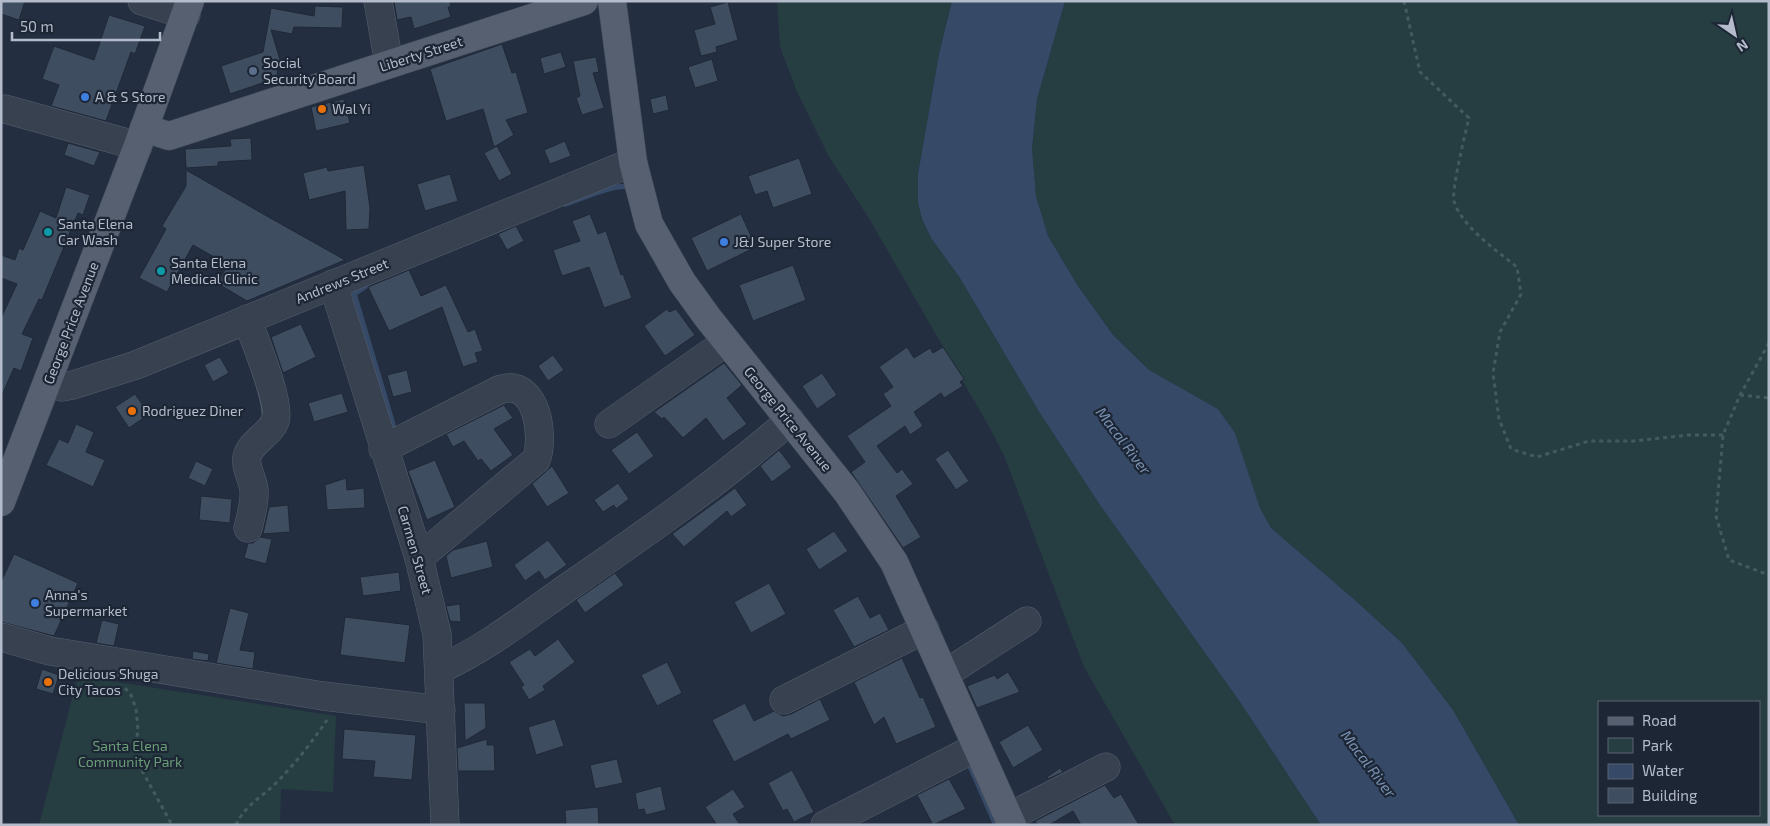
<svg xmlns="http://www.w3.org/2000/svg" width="1770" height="826" font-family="'Exo 2',sans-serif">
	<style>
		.green { fill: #263e41; fill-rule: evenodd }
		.water { fill: #364a68 }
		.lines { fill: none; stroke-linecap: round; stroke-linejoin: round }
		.stream { stroke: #364a68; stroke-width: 5.5 }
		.building { fill: #3f4d60; stroke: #1f2837 }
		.minor-casing { stroke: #565f6e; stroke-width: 29 }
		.major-casing { stroke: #414a59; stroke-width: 29 }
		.path { stroke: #445b5e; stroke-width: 3; stroke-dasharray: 4 4; stroke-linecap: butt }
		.minor { stroke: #384150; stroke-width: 28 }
		.major { stroke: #566070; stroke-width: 28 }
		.service-dot { fill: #5c6f8a; stroke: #1d2635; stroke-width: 2 }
		.shop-dot { fill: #3f7fe0; stroke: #1d2635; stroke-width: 2 }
		.food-dot { fill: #e8710a; stroke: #1d2635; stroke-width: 2 }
		.culture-dot { fill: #0f9aa8; stroke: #1d2635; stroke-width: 2 }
		.labels { text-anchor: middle; stroke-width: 4.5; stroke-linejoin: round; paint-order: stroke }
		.street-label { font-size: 14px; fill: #b4bccb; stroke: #1d2635 }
		.poi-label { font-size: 14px; fill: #b4bccb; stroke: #1d2635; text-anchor: start }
		.park-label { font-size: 14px; fill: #6a9d77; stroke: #1d2635 }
		.water-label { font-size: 15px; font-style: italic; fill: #7a92b3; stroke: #1d2635 }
	</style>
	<rect width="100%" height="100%" fill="#232f40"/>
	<g class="green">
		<path d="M 777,1 L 952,1 L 939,54 L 918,174 L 918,203 L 922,219 L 931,238 L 960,278 L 1038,410 L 1100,505 L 1240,702 L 1321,825 L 1175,825 L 1084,667 L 1005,458 L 991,430 L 870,220 L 828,155 L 798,94 L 780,47 Z"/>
		<path d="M 1065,1 L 1769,1 L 1769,825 L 1519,825 L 1453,710 L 1402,643 L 1356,601 L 1271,528 L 1260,508 L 1235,433 L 1218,409 L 1149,370 L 1113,335 L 1078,286 L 1048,236 L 1036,196 L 1032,149 L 1037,99 ZM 1599,702 L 1759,702 L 1759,815 L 1599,815 Z"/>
		<path d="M 78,676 L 336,716 L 333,792 L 281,789 L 280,825 L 39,825 Z"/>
	</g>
	<path class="water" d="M 952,1 L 1065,1 L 1037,99 L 1032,149 L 1036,196 L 1048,236 L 1078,286 L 1113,335 L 1149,370 L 1218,409 L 1235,433 L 1260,508 L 1271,528 L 1356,601 L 1402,643 L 1453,710 L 1519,825 L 1321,825 L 1240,702 L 1100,505 L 1038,410 L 960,278 L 931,238 L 922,219 L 918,203 L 918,174 L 939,54 Z"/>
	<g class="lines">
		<g class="stream">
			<path d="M 565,204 C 582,199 614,183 630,187"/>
			<path d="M 367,285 L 354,294 L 396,435"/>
			<path d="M 971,768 L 996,825"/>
		</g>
	</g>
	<g class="building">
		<path d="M 1,1 L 25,1 L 19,20 L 1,14 Z"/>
		<path d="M 394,1 L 450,1 L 451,7 L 448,7 L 451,17 L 414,29 L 411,17 L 397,20 Z"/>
		<path d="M 728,2 L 738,40 L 716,47 L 717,52 L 701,56 L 694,30 L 715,24 L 710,7 Z"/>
		<path d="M 315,6 L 343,7 L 342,28 L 294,27 L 292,34 L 271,30 L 281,63 L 278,64 L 277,78 L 230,94 L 221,66 L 263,52 L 271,8 L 314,16 Z"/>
		<path d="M 109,15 L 145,26 L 135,54 L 131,52 L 106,121 L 51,106 L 59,85 L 42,79 L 54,46 L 94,60 Z"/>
		<path d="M 502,44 L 512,73 L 516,72 L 528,113 L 506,120 L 514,135 L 494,147 L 483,109 L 446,121 L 430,69 Z"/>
		<path d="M 561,52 L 566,67 L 544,74 L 540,58 Z"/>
		<path d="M 596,57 L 599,72 L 593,73 L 604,108 L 582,115 L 576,98 L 580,96 L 573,61 Z"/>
		<path d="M 712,59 L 718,81 L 695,88 L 688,67 Z"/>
		<path d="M 666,95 L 669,110 L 653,114 L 650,99 Z"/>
		<path d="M 344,99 L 350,123 L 316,131 L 311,107 Z"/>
		<path d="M 251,138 L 252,160 L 218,162 L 218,166 L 186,168 L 185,149 L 231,146 L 230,139 Z"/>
		<path d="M 565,141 L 571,156 L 550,164 L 544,150 Z"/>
		<path d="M 68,143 L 100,152 L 94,166 L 64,155 Z"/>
		<path d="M 497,146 L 512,174 L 499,181 L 484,153 Z"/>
		<path d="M 799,158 L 812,194 L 773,208 L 767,191 L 755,195 L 748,176 Z"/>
		<path d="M 364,165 L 370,208 L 369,229 L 346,230 L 345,191 L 309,200 L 303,173 L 327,167 L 328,171 Z"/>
		<path d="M 186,170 L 265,215 L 345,260 L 247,301 L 217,283 L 228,265 L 193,245 L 167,292 L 139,278 L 166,229 L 162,226 L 186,186 Z"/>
		<path d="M 450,174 L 458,201 L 425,211 L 417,184 Z"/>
		<path d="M 66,187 L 90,195 L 83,215 L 78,213 L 42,300 L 39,299 L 22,334 L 33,338 L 21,371 L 14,368 L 1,397 L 1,318 L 17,284 L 1,278 L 1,255 L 15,260 L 19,248 L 23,250 L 40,211 L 56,218 Z"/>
		<path d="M 590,214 L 598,234 L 606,231 L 621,275 L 623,274 L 632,298 L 604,308 L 589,267 L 562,276 L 553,250 L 580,241 L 572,221 Z"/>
		<path d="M 741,214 L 756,247 L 707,271 L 691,238 Z"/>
		<path d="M 516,226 L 524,241 L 507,250 L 498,234 Z"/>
		<path d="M 793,265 L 806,300 L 753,321 L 739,285 Z"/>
		<path d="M 409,270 L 421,296 L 446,285 L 468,332 L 475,329 L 483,351 L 475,353 L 478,362 L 463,367 L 442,307 L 389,331 L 368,287 Z"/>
		<path d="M 667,309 L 669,312 L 676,309 L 695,335 L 665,356 L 644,326 Z"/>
		<path d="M 301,324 L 316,357 L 283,373 L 271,337 Z"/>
		<path d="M 907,347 L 914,358 L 930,348 L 933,353 L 943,347 L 964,379 L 960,382 L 963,386 L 944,398 L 941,393 L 914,412 L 923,426 L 910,435 L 905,426 L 877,446 L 897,473 L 902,469 L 913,484 L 896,496 L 921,537 L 903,548 L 851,472 L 865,462 L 847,436 L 891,406 L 883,394 L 893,387 L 879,367 Z"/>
		<path d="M 553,355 L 564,370 L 548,381 L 538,366 Z"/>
		<path d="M 220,357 L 229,373 L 213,382 L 204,365 Z"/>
		<path d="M 724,363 L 742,385 L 727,398 L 747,424 L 723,441 L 706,418 L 683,438 L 664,417 L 662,419 L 654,412 Z"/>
		<path d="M 407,370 L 412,392 L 393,397 L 387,375 Z"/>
		<path d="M 822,373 L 837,395 L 817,409 L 802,386 Z"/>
		<path d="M 342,393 L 348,412 L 314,422 L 308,403 Z"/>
		<path d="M 135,394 L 149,414 L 129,428 L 115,407 Z"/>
		<path d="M 504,405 L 513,418 L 494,429 L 513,455 L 491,471 L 481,459 L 478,461 L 464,441 L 453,447 L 446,434 Z"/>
		<path d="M 76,424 L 94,432 L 86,452 L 105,460 L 93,487 L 46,465 L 59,439 L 68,443 Z"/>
		<path d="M 637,432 L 654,456 L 629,474 L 611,450 Z"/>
		<path d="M 779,450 L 792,467 L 772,482 L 760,466 Z"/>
		<path d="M 948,450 L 969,481 L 956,490 L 935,459 Z"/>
		<path d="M 435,460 L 455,507 L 427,520 L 408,471 Z"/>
		<path d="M 196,461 L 213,469 L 205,486 L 188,478 Z"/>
		<path d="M 552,466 L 569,493 L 547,507 L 532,484 Z"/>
		<path d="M 346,478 L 347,490 L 364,488 L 365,508 L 327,510 L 325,485 Z"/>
		<path d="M 618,483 L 629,499 L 616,509 L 614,505 L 603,512 L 594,500 Z"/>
		<path d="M 735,488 L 747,505 L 731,517 L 727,511 L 684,547 L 672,534 Z"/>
		<path d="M 201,496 L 232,499 L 230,523 L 199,520 Z"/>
		<path d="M 288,505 L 290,532 L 263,534 L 269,507 Z"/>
		<path d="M 834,531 L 848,551 L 819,570 L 806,549 Z"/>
		<path d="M 260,537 L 272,539 L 266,564 L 244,558 L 248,543 L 253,543 Z"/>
		<path d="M 548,540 L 567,565 L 545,580 L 539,571 L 525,581 L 514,565 Z"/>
		<path d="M 487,541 L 493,567 L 451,578 L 446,556 L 453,550 Z"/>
		<path d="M 14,554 L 78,583 L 54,636 L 1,622 L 1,582 Z"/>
		<path d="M 399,572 L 401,591 L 363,596 L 360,577 Z"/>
		<path d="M 615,573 L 624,585 L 585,613 L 576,600 Z"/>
		<path d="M 769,583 L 786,614 L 751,633 L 734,602 Z"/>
		<path d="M 858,596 L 870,618 L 880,613 L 889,630 L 854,647 L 833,610 Z"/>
		<path d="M 460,604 L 461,622 L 450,621 L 446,606 Z"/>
		<path d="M 230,608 L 249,613 L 240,650 L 255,652 L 253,669 L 216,663 Z"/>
		<path d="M 345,617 L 410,625 L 405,663 L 340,655 Z"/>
		<path d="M 102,620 L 119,624 L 114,646 L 96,643 Z"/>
		<path d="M 558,639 L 575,662 L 543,686 L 545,690 L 529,700 L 521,687 L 524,685 L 509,662 L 530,649 L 535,656 Z"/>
		<path d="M 193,651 L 209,654 L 208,661 L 192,659 Z"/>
		<path d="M 902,658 L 920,698 L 923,697 L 936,727 L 896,744 L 884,717 L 874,725 L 854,682 Z"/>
		<path d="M 667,662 L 682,693 L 657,706 L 641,675 Z"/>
		<path d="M 42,669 L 59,675 L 53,694 L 36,689 Z"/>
		<path d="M 1008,672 L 1020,692 L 977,708 L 967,686 L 995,675 L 997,679 Z"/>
		<path d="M 820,699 L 830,720 L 791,739 L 788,734 L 734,762 L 712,720 L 745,703 L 754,721 L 774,711 L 783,716 L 791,714 Z"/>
		<path d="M 464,703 L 485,703 L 486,728 L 465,741 Z"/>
		<path d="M 555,719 L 564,746 L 536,755 L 528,727 Z"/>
		<path d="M 1028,725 L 1043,750 L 1013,768 L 999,742 Z"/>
		<path d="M 344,729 L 416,735 L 412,780 L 373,777 L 375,761 L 342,759 Z"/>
		<path d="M 487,739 L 487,745 L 494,745 L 495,771 L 458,771 L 457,748 Z"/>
		<path d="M 617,759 L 623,783 L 595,789 L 590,765 Z"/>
		<path d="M 1060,768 L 1063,772 L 1048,779 L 1047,777 Z"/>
		<path d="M 792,770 L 814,812 L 794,822 L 787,809 L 783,811 L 768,783 Z"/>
		<path d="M 949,779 L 966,809 L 933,825 L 917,795 Z"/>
		<path d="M 1105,785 L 1114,798 L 1121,794 L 1139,825 L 1081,825 L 1073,811 L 1049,825 L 1038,825 L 1035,821 Z"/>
		<path d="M 661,786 L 666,810 L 646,815 L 644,809 L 638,810 L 635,793 Z"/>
		<path d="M 733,789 L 745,807 L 733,814 L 740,825 L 717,825 L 705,807 Z"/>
		<path d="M 598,807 L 599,825 L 566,825 L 565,810 Z"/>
	</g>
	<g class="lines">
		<defs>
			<g id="minor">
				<path d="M 142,1 L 186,15"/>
				<path d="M 378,1 L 389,64"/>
				<path d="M 5,109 L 138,146"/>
				<path d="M 333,284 L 419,558 L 437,634 L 445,825"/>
				<path d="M 247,319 C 254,338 282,406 275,421 C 270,435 250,442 247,457 C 245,468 253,479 254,490 C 255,503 251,516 248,528"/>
				<path d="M 49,382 L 62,387 L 73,385 L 136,365 L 633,162"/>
				<path d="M 609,424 L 726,342"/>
				<path d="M 383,449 L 501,389 C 505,389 510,387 513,388 C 539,392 544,441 536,460 L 419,558"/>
				<path d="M 1,637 L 50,651 L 323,696 L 441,710"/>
				<path d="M 440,669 C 487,648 528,615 571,585 C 646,533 721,481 790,420"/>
				<path d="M 945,674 L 1027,621"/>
				<path d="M 784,700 L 925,629"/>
				<path d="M 1009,817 L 1106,767"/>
				<path d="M 825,825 L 977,747"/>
			</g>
			<g id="major">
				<path d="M 612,1 L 633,162 L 649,224 L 682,282 L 708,318 L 847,492 L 894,562 L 1012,825"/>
				<path d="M 144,128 L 169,136 L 584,1"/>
				<path d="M 1,502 L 137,148 L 190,1"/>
			</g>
		</defs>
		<use href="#minor" class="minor-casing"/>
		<use href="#major" class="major-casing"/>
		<g class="path">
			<path d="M 1404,1 L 1420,72 L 1469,118 C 1466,130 1451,191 1454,201 C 1461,226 1497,251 1517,267 L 1521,294 L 1500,332 L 1493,373 L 1499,419 L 1511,449 L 1537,457 L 1589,441 L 1634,441 L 1689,435 L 1723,435"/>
			<path d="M 1769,343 L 1740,395 L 1723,435 L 1716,516 L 1729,560 L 1769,575"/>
			<path d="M 1740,395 L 1769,398"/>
			<path d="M 125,688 L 131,695 L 136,709 L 138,730 L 134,756 L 172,825"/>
			<path d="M 236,825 C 245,805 261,798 276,783 C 295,764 312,742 327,720"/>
		</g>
		<use href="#minor" class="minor"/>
		<use href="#major" class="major"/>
	</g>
	<circle class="service-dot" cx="253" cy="71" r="5"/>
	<g class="shop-dot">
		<circle cx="85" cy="97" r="5"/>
		<circle cx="724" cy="242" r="5"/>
		<circle cx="35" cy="603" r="5"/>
	</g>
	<g class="food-dot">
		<circle cx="322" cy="109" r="5"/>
		<circle cx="132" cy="411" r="5"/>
		<circle cx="48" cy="682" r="5"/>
	</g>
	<g class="culture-dot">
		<circle cx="48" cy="232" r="5"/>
		<circle cx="161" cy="271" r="5"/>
	</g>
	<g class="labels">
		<g class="street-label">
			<text transform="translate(421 54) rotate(-18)" y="5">Liberty Street</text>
			<text transform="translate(342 281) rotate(-22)" y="5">Andrews Street</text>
			<text transform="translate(71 323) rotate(-69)" y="5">George Price Avenue</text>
			<text transform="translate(788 419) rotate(51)" y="5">George Price Avenue</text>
			<text transform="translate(415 550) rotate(74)" y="5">Carmen Street</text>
		</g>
		<g class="poi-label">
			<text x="263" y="68">Social<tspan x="263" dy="16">Security Board</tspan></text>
			<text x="95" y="102">A &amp; S Store</text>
			<text x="332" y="114">Wal Yi</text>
			<text x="58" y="229">Santa Elena<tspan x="58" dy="16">Car Wash</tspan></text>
			<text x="734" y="247">J&amp;J Super Store</text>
			<text x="171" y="268">Santa Elena<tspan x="171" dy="16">Medical Clinic</tspan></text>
			<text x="142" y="416">Rodriguez Diner</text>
			<text x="45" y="600">Anna's<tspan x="45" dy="16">Supermarket</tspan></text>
			<text x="58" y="679">Delicious Shuga<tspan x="58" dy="16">City Tacos</tspan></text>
		</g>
		<g class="park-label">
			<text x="130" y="751">Santa Elena<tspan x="130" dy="16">Community Park</tspan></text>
		</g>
		<g class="water-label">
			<text transform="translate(1123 441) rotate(53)" y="5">Macal River</text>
			<text transform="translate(1368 764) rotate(53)" y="5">Macal River</text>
		</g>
	</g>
	<rect width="1770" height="826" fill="none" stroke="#b4bccb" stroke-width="5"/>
	<rect x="1598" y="701" width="162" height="115" fill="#1d2635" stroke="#596271"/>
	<rect x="1608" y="717" width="25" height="8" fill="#566070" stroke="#596271"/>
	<text x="1642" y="726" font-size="15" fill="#b4bccb">Road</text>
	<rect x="1608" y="738" width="25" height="15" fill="#263e41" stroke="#596271"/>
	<text x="1642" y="751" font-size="15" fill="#b4bccb">Park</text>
	<rect x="1608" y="764" width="25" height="15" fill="#364a68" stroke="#596271"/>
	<text x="1642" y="776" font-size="15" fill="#b4bccb">Water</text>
	<rect x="1608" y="788" width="25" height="15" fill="#3f4d60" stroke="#596271"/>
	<text x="1642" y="801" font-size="15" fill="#b4bccb">Building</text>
	<g transform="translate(1735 35) rotate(146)" stroke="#1d2635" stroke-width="4" paint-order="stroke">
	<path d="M0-4L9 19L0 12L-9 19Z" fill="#b4bccb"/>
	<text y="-8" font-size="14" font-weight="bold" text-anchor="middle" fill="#b4bccb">N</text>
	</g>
	<path d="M12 32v8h148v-8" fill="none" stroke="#b4bccb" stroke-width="2.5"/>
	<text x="20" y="32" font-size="15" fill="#b4bccb" stroke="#1d2635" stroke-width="4" paint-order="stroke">50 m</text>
</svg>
